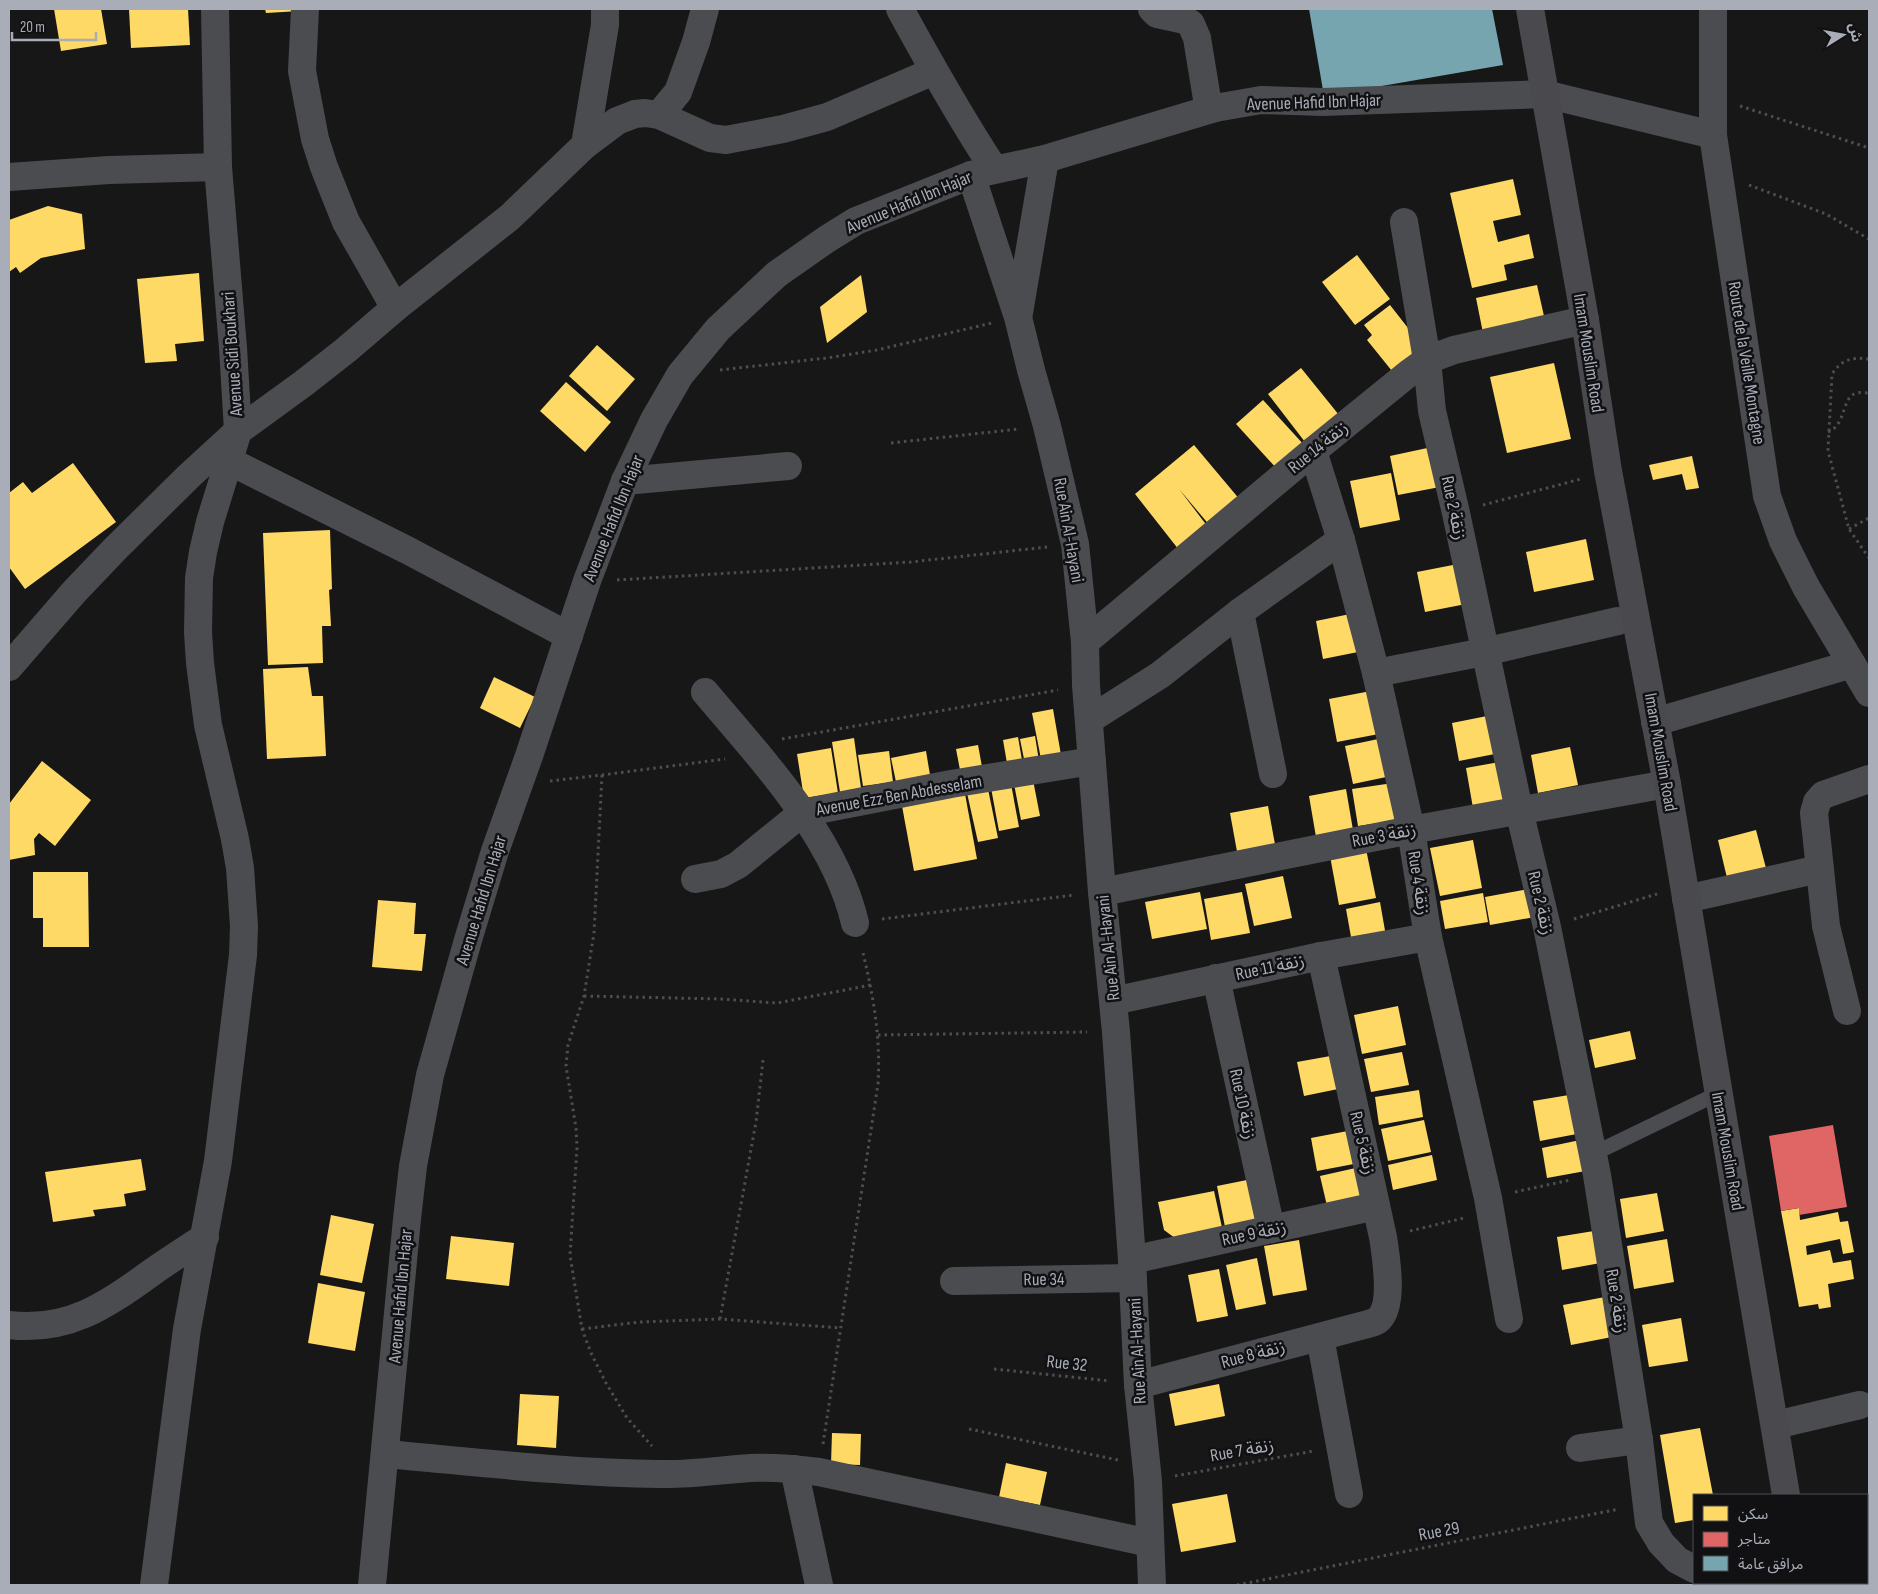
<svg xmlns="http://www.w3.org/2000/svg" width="1878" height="1594" font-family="'Sofia Sans Condensed','Noto Sans Arabic',sans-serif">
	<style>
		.homes { fill: #ffd966 }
		.shops { fill: #e06666 }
		.public { fill: #76a5af }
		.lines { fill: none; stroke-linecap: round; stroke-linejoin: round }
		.path { stroke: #4d4e52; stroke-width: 3; stroke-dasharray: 2.5 4; stroke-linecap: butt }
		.lane { stroke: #4b4c50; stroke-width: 15 }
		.street { stroke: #4b4c50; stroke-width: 28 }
		.secondary { stroke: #4a4a4e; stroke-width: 28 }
		.labels { text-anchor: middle; stroke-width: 5; stroke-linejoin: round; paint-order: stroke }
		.street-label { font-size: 18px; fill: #a8adb8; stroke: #111113 }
	</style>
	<rect width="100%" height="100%" fill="#171717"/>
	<g class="homes">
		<path d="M 54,9 L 101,9 L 107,44 L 61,51 Z"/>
		<path d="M 129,9 L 188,9 L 190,45 L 131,48 Z"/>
		<path d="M 265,9 L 300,9 L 300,11 L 266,13 Z"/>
		<path d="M 1513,179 L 1521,215 L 1493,221 L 1498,242 L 1529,234 L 1534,258 L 1504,265 L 1507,280 L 1472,288 L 1450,193 Z"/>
		<path d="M 48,206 L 82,214 L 85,249 L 41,258 L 20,273 L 16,267 L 9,272 L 9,220 Z"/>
		<path d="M 1357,255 L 1390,299 L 1355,325 L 1322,282 Z"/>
		<path d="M 199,273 L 204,341 L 175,344 L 177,361 L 145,363 L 137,279 Z"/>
		<path d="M 861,275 L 867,312 L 827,343 L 820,307 Z"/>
		<path d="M 1537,285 L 1546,325 L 1484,338 L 1476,298 Z"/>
		<path d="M 1390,305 L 1408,328 L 1420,349 L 1392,371 L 1367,340 L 1372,335 L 1364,325 Z"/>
		<path d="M 597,345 L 635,379 L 607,411 L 569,376 Z"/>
		<path d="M 1554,363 L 1571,439 L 1507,453 L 1490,377 Z"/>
		<path d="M 1301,368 L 1339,415 L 1305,442 L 1268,394 Z"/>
		<path d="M 566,382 L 611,422 L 585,452 L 540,411 Z"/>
		<path d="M 1263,400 L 1305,446 L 1278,470 L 1236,424 Z"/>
		<path d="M 1194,445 L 1241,501 L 1211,527 L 1179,489 L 1208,527 L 1179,550 L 1135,494 Z"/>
		<path d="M 1432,447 L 1440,487 L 1398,495 L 1390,456 Z"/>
		<path d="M 1692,456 L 1699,488 L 1686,490 L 1682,474 L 1653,480 L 1649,465 Z"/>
		<path d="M 73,463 L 116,522 L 25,589 L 9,567 L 9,493 L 23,482 L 32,493 Z"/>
		<path d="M 1391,473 L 1400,520 L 1360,528 L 1350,481 Z"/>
		<path d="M 330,530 L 332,589 L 329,590 L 331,626 L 322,626 L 323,663 L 268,665 L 263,533 Z"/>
		<path d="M 1586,539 L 1594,580 L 1534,592 L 1526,552 Z"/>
		<path d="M 1458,564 L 1466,604 L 1425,612 L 1417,572 Z"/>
		<path d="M 1355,613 L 1363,651 L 1323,659 L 1316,621 Z"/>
		<path d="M 308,667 L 312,696 L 323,696 L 326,756 L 267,759 L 263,669 Z"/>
		<path d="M 494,677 L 535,697 L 520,728 L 480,708 Z"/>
		<path d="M 1376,690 L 1384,733 L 1337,742 L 1329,699 Z"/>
		<path d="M 1053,709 L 1061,755 L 1041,759 L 1032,713 Z"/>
		<path d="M 1497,714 L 1505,752 L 1459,761 L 1452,723 Z"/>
		<path d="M 1035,736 L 1039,761 L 1025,764 L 1020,739 Z"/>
		<path d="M 1018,737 L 1023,766 L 1008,769 L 1003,740 Z"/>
		<path d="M 854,738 L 861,788 L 840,792 L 832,742 Z"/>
		<path d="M 1383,738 L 1391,776 L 1353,784 L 1345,746 Z"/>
		<path d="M 978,745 L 983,772 L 961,775 L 956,749 Z"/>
		<path d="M 1570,747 L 1578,785 L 1538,793 L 1531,755 Z"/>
		<path d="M 831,748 L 838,793 L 804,798 L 797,754 Z"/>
		<path d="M 889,751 L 893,782 L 863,786 L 858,755 Z"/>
		<path d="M 926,751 L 930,775 L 896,782 L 891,758 Z"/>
		<path d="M 42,761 L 91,800 L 55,846 L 39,833 L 34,839 L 35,855 L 9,860 L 9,804 Z"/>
		<path d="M 1505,761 L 1512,801 L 1473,808 L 1466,768 Z"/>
		<path d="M 1033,780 L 1040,816 L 1021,820 L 1014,784 Z"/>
		<path d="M 1393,783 L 1399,820 L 1358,826 L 1352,789 Z"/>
		<path d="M 1011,784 L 1019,827 L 999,831 L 991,788 Z"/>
		<path d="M 988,789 L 998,838 L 978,842 L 967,793 Z"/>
		<path d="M 1346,789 L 1353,830 L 1316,837 L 1309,796 Z"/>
		<path d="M 965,794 L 977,859 L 914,871 L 902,806 Z"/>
		<path d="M 1268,806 L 1276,850 L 1238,857 L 1230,813 Z"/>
		<path d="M 1756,830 L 1767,872 L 1728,882 L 1718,840 Z"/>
		<path d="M 1473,840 L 1482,888 L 1440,896 L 1430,848 Z"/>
		<path d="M 1366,849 L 1376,898 L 1339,905 L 1330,856 Z"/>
		<path d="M 33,872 L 88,872 L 89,947 L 43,947 L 43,918 L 33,918 Z"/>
		<path d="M 1283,876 L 1292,918 L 1254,926 L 1245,884 Z"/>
		<path d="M 1534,888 L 1540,916 L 1490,925 L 1485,897 Z"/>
		<path d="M 1200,892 L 1207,929 L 1152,939 L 1145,902 Z"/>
		<path d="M 1242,892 L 1250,933 L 1211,940 L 1204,899 Z"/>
		<path d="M 1483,893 L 1488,922 L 1445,929 L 1440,901 Z"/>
		<path d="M 378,900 L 416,903 L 414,934 L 426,934 L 422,971 L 372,967 Z"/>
		<path d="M 1380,902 L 1387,942 L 1353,948 L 1346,909 Z"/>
		<path d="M 1398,1006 L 1406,1045 L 1362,1054 L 1354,1015 Z"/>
		<path d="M 1630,1031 L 1636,1059 L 1595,1068 L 1589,1040 Z"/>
		<path d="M 1402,1052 L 1409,1085 L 1371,1092 L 1364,1059 Z"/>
		<path d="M 1336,1055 L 1343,1088 L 1304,1096 L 1297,1062 Z"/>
		<path d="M 1419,1090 L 1423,1117 L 1379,1125 L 1375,1097 Z"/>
		<path d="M 1575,1094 L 1582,1133 L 1540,1141 L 1533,1101 Z"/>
		<path d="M 1424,1120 L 1431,1152 L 1388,1161 L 1381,1129 Z"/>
		<path d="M 1353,1130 L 1359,1163 L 1317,1171 L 1311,1138 Z"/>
		<path d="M 1585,1139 L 1591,1170 L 1547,1178 L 1542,1148 Z"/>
		<path d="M 1432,1155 L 1437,1180 L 1393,1190 L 1388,1165 Z"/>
		<path d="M 141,1159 L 146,1190 L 124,1194 L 126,1206 L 93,1210 L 95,1216 L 53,1222 L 45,1172 Z"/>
		<path d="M 1360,1167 L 1368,1201 L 1328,1210 L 1320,1176 Z"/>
		<path d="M 1252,1179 L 1261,1225 L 1226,1232 L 1217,1186 Z"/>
		<path d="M 1214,1191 L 1223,1232 L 1179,1241 L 1164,1230 L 1158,1202 Z"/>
		<path d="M 1657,1193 L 1664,1231 L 1626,1238 L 1620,1199 Z"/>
		<path d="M 1799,1208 L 1800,1220 L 1838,1212 L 1840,1222 L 1848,1221 L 1854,1252 L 1843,1254 L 1840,1239 L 1806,1246 L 1807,1255 L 1830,1250 L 1833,1263 L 1851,1260 L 1854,1279 L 1828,1284 L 1831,1307 L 1819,1309 L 1818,1304 L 1799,1307 L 1781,1211 Z"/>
		<path d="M 331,1215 L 374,1224 L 362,1283 L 320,1275 Z"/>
		<path d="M 1600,1230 L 1606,1262 L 1562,1270 L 1557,1237 Z"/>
		<path d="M 451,1236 L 514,1243 L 509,1286 L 446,1279 Z"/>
		<path d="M 1667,1239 L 1674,1282 L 1634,1289 L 1627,1246 Z"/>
		<path d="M 1299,1240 L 1307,1290 L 1273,1296 L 1264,1246 Z"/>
		<path d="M 1257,1258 L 1266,1304 L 1236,1310 L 1226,1265 Z"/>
		<path d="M 1219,1269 L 1228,1316 L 1197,1322 L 1188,1275 Z"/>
		<path d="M 318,1283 L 365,1292 L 355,1351 L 308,1343 Z"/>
		<path d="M 1610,1296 L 1617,1336 L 1571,1345 L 1563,1305 Z"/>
		<path d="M 1681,1318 L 1688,1361 L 1649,1367 L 1642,1325 Z"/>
		<path d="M 1219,1384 L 1225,1416 L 1175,1426 L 1169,1394 Z"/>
		<path d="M 520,1394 L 559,1396 L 556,1448 L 517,1445 Z"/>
		<path d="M 1700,1428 L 1713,1495 L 1694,1495 L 1694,1520 L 1675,1523 L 1660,1435 Z"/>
		<path d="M 832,1433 L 861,1434 L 860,1465 L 831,1464 Z"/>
		<path d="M 1006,1463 L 1047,1472 L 1040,1505 L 999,1497 Z"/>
		<path d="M 1227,1494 L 1236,1542 L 1181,1552 L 1172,1504 Z"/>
	</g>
	<path class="shops" d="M 1833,1125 L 1847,1207 L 1799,1215 L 1799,1208 L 1781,1211 L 1769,1136 Z"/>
	<path class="public" d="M 1309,9 L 1492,9 L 1503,65 L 1324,96 Z"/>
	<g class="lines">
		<g class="path">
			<path d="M 1740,106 L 1869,148"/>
			<path d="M 1749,185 L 1826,214 L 1869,239"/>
			<path d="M 1869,359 C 1852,357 1842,359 1832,374 L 1828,451 L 1849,529 L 1869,558"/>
			<path d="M 720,370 L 827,358 L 877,350 L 992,323"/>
			<path d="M 1828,432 C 1847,425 1841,396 1857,393 C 1861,392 1866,393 1869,393"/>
			<path d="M 891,443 L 1019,429"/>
			<path d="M 1483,505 L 1581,479"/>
			<path d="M 1849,529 L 1869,518"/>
			<path d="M 617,580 L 911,562 L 1047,547"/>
			<path d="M 782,739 L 1058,690"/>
			<path d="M 602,775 L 594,933 L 584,996 L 568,1045 L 566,1066 L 576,1128 L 577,1148 L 570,1255 L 582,1329 L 591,1353 L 606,1383 L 627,1418 L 652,1446"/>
			<path d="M 550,781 L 602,775 L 725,759"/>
			<path d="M 882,919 L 1074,895"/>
			<path d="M 1574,919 L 1657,894"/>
			<path d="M 584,996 L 721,999 L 777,1003 L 871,985"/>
			<path d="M 878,1035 L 1087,1032"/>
			<path d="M 1515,1192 L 1570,1180"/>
			<path d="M 1410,1231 L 1464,1218"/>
			<path d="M 720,1319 L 756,1122 L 763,1060"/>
			<path d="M 582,1329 L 640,1322 L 720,1319 L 841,1328"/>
			<path d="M 994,1369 L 1110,1381"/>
			<path d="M 969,1429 L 1118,1460"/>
			<path d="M 823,1444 L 878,1084 C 881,1038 873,993 862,949"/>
			<path d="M 1175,1476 L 1314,1451"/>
			<path d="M 1237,1585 L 1619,1509"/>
		</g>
		<path class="lane" d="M 1593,1154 L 1719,1093"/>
		<g class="street">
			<path d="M 305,9 L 302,71 L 315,139 L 324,167 L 346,222 L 395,308"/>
			<path d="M 900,9 C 930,64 960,117 994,169"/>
			<path d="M 1152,9 L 1157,14 L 1185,20 L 1191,24 L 1197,38 L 1207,99 L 1215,108"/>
			<path d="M 1713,9 L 1713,135 L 1767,496 L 1783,541 L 1806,587 L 1869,693"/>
			<path d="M 659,115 L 678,92 L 696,42 L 705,9"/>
			<path d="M 585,145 L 605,25 L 605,9"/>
			<path d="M 971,175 L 1018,317 L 1031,370 L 1047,426 L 1075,544 L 1085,642 L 1086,685 L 1102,892 L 1116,1032 L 1132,1260 L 1138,1385 L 1148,1481 L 1152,1585"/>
			<path d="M 9,177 L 109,170 L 218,167"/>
			<path d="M 1404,222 L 1427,360 L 1432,411 L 1456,513 L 1519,810 L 1547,927 L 1597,1175 L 1639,1440 L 1649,1523 L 1661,1543 L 1677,1560 L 1694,1569"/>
			<path d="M 1019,313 L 1045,159"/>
			<path d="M 1313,451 L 1341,540 L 1376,673 L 1411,830 L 1428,937 L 1488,1198 L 1509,1319"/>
			<path d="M 229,461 L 407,550 L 569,636"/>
			<path d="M 625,481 L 788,466"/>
			<path d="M 1240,612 L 1273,774"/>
			<path d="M 1085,642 L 1313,451 L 1409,373 L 1427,360 L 1454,350 L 1585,320"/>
			<path d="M 9,667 L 74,592 L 115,549 L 189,476 L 238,431 L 304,383 L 346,350 L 395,308 L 510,217 L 585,145 L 617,121 L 635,114 L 645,113 L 659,115 L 710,138 L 726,140 L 783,129 L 827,117 L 934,71"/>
			<path d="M 1376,673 L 1484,652 L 1618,621"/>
			<path d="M 705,692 C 761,759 835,836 855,923"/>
			<path d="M 1089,720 L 1160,675 L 1240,612 L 1341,540"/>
			<path d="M 1655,722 L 1852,664"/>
			<path d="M 695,879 L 721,874 L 738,865 L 802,813 L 951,784 L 1092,761"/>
			<path d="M 1102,892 L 1411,830 L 1667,784"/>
			<path d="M 1686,899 L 1819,869"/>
			<path d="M 1216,978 L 1271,1229"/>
			<path d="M 1113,1001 L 1321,956 L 1428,937"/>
			<path d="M 1847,1011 L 1826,926 L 1814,813 L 1817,802 L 1823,795 L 1869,779"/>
			<path d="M 1132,1260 L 1376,1206"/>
			<path d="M 954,1281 L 1133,1278"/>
			<path d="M 9,1325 C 68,1332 105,1306 151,1273 C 169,1260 187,1249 205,1237"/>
			<path d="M 1320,1337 L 1349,1494"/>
			<path d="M 1138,1385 L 1368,1324 C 1372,1323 1376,1322 1379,1319 C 1394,1304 1386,1257 1383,1237 L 1321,956"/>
			<path d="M 1775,1425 L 1860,1405"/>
			<path d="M 1580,1448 L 1639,1440"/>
			<path d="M 386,1454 C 477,1462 568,1473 659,1474 C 690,1475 720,1470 750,1468 C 773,1467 796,1469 819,1472 L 1150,1543"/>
			<path d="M 794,1469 L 819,1585"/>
			<path d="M 1867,1565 L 1869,1564"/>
			<path d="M 154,1585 L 187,1329 L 218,1161 L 243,955 L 244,926 L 240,868 L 235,839 L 208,725 L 200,663 L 198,632 L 199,578 L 203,552 L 210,522 L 238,431 L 233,348 L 218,167 L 215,9"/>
			<path d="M 372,1585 L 407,1219 L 413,1166 L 430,1075 L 468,940 L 495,851 L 529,756 L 587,581 L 625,481 L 654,420 L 680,375 L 718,329 L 777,274 L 827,239 L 856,221 L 971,175 L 1045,159 L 1215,108 L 1261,100 L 1323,102 L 1545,94 L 1713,135"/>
			<path d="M 1713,1585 L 1715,1583"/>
		</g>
		<g class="secondary">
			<path d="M 1530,9 L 1585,320 L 1608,471 L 1667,784 L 1786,1495"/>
			<path d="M 1798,1583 L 1798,1585"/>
		</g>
	</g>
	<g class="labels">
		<g class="street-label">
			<text transform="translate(1314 102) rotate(-2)" y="6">Avenue Hafid Ibn Hajar</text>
			<text transform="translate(909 202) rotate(-23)" y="6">Avenue Hafid Ibn Hajar</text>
			<text transform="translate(1589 353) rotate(81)" y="6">Imam Mouslim Road</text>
			<text transform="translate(232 354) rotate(-94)" y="6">Avenue Sidi Boukhari</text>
			<text transform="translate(1747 363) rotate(81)" y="6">Route de la Veille Montagne</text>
			<text transform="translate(1318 447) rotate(-39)" y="6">Rue 14 زنقة</text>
			<text transform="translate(1454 508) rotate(78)" y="6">Rue 2 زنقة</text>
			<text transform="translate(613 518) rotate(-68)" y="6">Avenue Hafid Ibn Hajar</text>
			<text transform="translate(1069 530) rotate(80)" y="6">Rue Ain Al-Hayani</text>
			<text transform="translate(1661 752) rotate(80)" y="6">Imam Mouslim Road</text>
			<text transform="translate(899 795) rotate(-10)" y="6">Avenue Ezz Ben Abdesselam</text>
			<text transform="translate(1384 835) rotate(-11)" y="6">Rue 3 زنقة</text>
			<text transform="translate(1419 883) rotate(81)" y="6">Rue 4 زنقة</text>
			<text transform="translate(481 900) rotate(-73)" y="6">Avenue Hafid Ibn Hajar</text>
			<text transform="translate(1541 903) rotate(77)" y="6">Rue 2 زنقة</text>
			<text transform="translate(1108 948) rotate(-96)" y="6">Rue Ain Al-Hayani</text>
			<text transform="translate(1270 967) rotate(-12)" y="6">Rue 11 زنقة</text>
			<text transform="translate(1243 1104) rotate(78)" y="6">Rue 10 زنقة</text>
			<text transform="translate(1363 1143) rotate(77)" y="6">Rue 5 زنقة</text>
			<text transform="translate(1728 1151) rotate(80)" y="6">Imam Mouslim Road</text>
			<text transform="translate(1254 1233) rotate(-12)" y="6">Rue 9 زنقة</text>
			<text transform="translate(1044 1279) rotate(-1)" y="6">Rue 34</text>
			<text transform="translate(400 1296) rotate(-85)" y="6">Avenue Hafid Ibn Hajar</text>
			<text transform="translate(1617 1301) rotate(81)" y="6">Rue 2 زنقة</text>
			<text transform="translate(1137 1351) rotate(-93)" y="6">Rue Ain Al-Hayani</text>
			<text transform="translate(1253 1354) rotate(-15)" y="6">Rue 8 زنقة</text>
			<text transform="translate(1067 1363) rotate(6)" y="6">Rue 32</text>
			<text transform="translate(1242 1450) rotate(-10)" y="6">Rue 7 زنقة</text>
			<text transform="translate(1439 1531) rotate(-11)" y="6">Rue 29</text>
		</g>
	</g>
	<rect width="1878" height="1594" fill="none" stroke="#a8adb8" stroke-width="20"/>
	<rect x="1693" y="1494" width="175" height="90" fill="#111113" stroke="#4d4f55"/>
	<rect x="1703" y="1506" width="25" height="15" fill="#ffd966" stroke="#4d4f55"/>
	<text x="1738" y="1519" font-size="15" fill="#a8adb8">سكن</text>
	<rect x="1703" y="1532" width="25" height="15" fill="#e06666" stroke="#4d4f55"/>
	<text x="1738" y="1544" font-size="15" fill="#a8adb8">متاجر</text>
	<rect x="1703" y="1556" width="25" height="15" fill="#76a5af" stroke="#4d4f55"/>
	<text x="1738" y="1569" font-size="15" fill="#a8adb8">مرافق عامة</text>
	<g transform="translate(1843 35) rotate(79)" stroke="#111113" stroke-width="4" paint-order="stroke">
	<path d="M0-4L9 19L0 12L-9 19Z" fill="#a8adb8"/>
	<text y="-8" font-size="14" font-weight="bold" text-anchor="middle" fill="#a8adb8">ش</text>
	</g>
	<path d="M12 32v8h84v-8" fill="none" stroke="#a8adb8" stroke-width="2.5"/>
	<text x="20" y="32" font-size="15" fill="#a8adb8" stroke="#111113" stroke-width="4" paint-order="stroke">20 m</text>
</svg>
